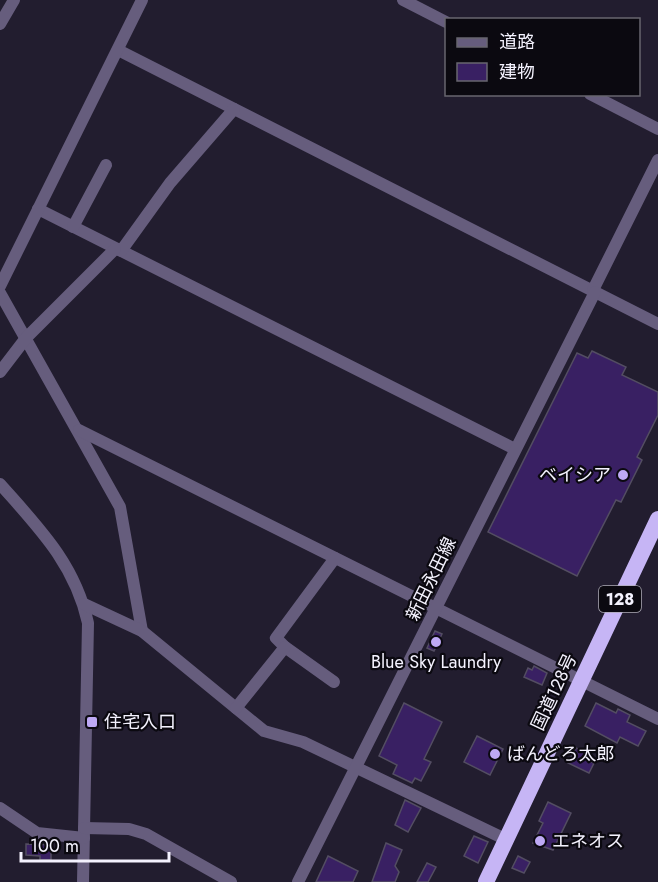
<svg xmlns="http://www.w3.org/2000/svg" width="658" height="882" font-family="Jost,'Noto Sans JP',sans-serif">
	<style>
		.building { fill: #392063; stroke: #534d62; stroke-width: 1.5 }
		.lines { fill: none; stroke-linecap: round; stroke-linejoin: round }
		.minor { stroke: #665d7d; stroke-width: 12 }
		.highway { stroke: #c6b5f5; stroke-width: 16 }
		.poi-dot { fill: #bea9f5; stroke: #0b0910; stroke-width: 2 }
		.labels { text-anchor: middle; stroke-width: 4.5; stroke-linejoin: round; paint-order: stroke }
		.shield { fill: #0b0910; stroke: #aeacb7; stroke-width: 1.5 }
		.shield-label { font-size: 16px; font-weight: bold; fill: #f4f2fe }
		.poi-label { font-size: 18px; fill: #f4f2fe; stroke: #0b0910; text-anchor: start }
		.street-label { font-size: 18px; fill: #f4f2fe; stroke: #0b0910 }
	</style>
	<rect width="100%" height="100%" fill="#221d2f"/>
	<g class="building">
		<path d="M 592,351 L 626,367 L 622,375 L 658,392 L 658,415 L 637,457 L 642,460 L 621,502 L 616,500 L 577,576 L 488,532 L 577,353 L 588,358 Z"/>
		<path d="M 435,631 L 442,634 L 434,651 L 427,648 Z"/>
		<path d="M 534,666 L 547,673 L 542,685 L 524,677 L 528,668 L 532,670 Z"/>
		<path d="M 404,703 L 442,722 L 424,759 L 431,762 L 421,781 L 415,778 L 412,783 L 393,774 L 397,765 L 379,756 Z"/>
		<path d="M 596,703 L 616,713 L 618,709 L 630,715 L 627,722 L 646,731 L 638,746 L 620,737 L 617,743 L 585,726 Z"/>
		<path d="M 477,736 L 503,749 L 490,775 L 464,762 Z"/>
		<path d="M 576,748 L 588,754 L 585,759 L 594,763 L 589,773 L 568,763 Z"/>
		<path d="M 405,800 L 421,808 L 408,832 L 395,825 Z"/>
		<path d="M 548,802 L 571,813 L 553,850 L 533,843 L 543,823 L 539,821 Z"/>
		<path d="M 474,836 L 488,842 L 478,863 L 464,856 Z"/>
		<path d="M 386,843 L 402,850 L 395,866 L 399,872 L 395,882 L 372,882 Z"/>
		<path d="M 26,844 L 51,845 L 51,860 L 40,860 L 40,856 L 26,855 Z"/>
		<path d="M 328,856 L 358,871 L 353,882 L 316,882 Z"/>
		<path d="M 518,856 L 530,862 L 524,873 L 512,868 Z"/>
		<path d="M 427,863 L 436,867 L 428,882 L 417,882 Z"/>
	</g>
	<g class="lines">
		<g class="minor">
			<path d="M 403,0 L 446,22"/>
			<path d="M 0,24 L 14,0"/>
			<path d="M 118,50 L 658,324"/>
			<path d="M 590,94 L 658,129"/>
			<path d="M 38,209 L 515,449"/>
			<path d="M 73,227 L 106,165"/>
			<path d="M 121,251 L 170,183 L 234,109"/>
			<path d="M 0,286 L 142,0"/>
			<path d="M 593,290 L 658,160"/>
			<path d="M 0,293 L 120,507 L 142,631"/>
			<path d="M 0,372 L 26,338 L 115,249"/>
			<path d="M 79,430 L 658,719"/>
			<path d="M 0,484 C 39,528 75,564 88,623 L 83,882"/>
			<path d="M 84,604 L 142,631 L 264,731 L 303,742 L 507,840"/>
			<path d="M 334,682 L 285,647 L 276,638 L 335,558"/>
			<path d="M 236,708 L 285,647"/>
			<path d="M 0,808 L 37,833 L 84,838"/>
			<path d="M 84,828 L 129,829 L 146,834 L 231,882"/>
			<path d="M 298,882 L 595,292"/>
		</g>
		<path class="highway" d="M 486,882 L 658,519"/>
	</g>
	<g class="poi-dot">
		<circle cx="623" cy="475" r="6"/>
		<circle cx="436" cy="642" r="6"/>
		<rect x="86" y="716" width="12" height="12" rx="3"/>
		<circle cx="495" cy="754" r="6"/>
		<circle cx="540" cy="841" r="6"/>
	</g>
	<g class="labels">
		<rect class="shield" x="599" y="586" width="42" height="26" rx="4.5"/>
		<g class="shield-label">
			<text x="620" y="605">128</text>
		</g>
		<g class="poi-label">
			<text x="611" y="481" text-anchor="end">ベイシア</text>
			<text x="436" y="668" text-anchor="middle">Blue Sky Laundry</text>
			<text x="104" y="728">住宅入口</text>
			<text x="507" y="760">ばんどろ太郎</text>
			<text x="552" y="847">エネオス</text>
		</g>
		<g class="street-label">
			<text transform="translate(431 579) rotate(-64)" y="6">新田永田線</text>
			<text transform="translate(554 692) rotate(-65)" y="6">国道128号</text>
		</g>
	</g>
	<rect x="445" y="18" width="195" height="78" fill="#0b0910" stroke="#68666f" stroke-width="1.5"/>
	<rect x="457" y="38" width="30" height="9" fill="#665d7d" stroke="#68666f" stroke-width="1.5"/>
	<text x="499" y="48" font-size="18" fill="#f4f2fe">道路</text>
	<rect x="457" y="63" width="30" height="18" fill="#392063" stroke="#68666f" stroke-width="1.5"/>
	<text x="499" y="78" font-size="18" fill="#f4f2fe">建物</text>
	<path d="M21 852v9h148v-9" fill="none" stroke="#f4f2fe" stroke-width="3"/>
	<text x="30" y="852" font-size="18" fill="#f4f2fe" stroke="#0b0910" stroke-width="4.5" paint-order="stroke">100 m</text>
</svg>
